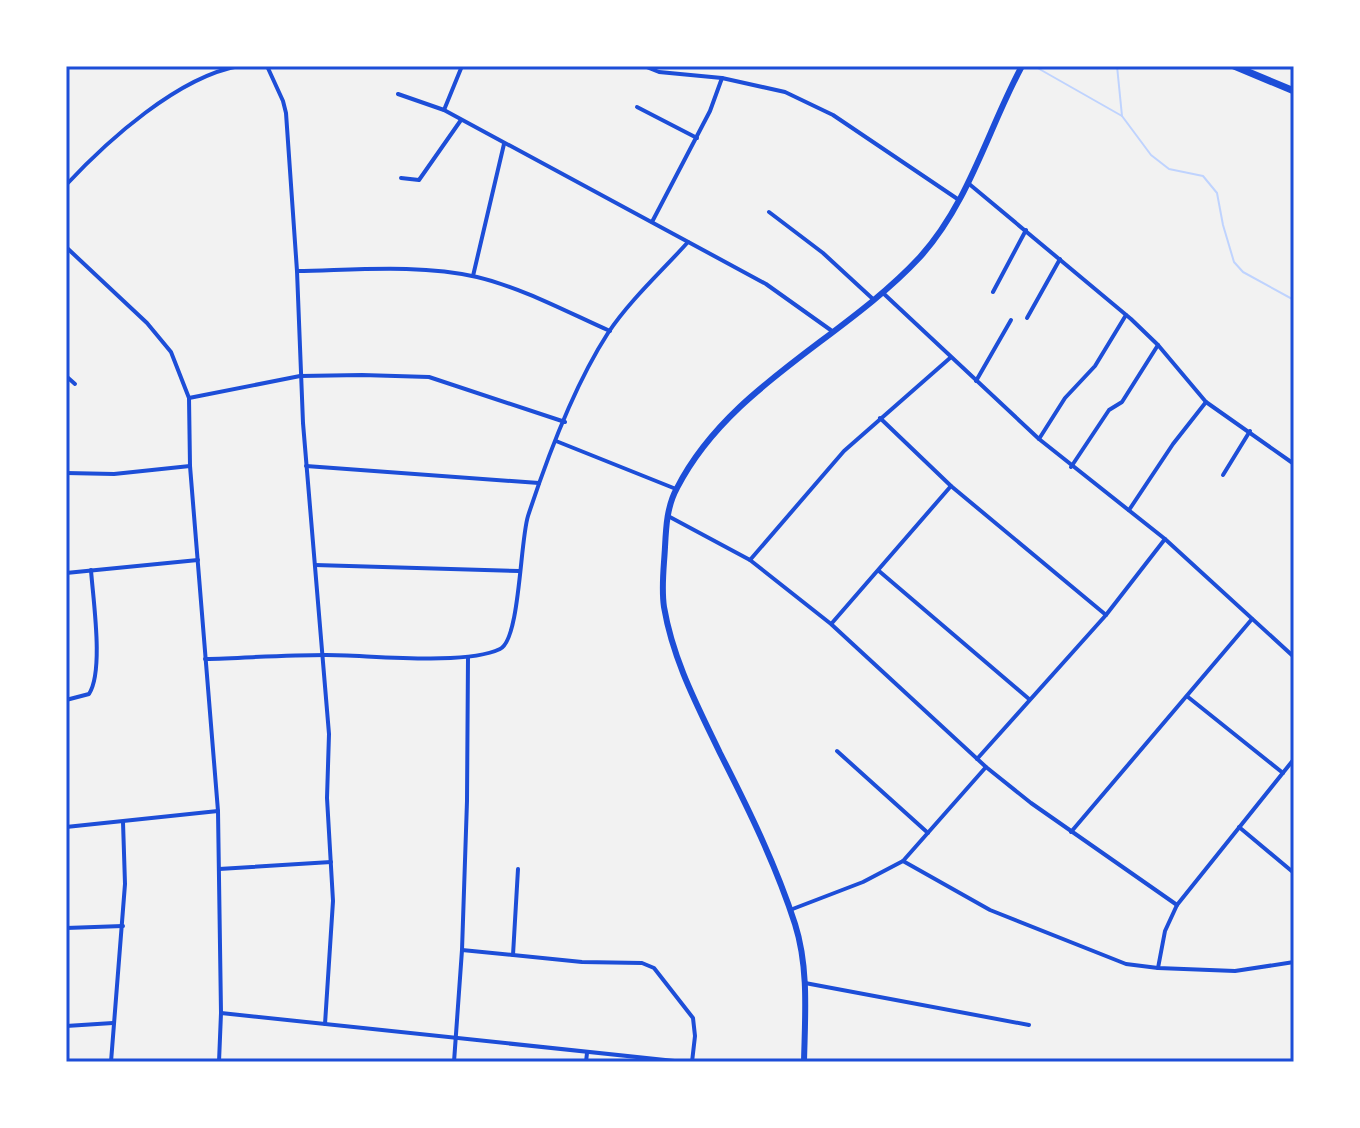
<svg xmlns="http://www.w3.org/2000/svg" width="1360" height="1128" font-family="'PT Sans',sans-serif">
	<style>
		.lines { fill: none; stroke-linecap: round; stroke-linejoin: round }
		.stream { stroke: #bfd3fe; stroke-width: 2 }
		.minor { stroke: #1d4ed8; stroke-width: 4 }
		.tertiary { stroke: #1d4ed8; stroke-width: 6 }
		.trunk { stroke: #1d4ed8; stroke-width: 7 }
		.neatline { fill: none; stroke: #1d4ed8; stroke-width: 3 }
	</style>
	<rect width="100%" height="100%" fill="#f2f2f2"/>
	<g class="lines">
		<g class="stream">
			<path d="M 1034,66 L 1122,116 L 1151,155 L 1169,169 L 1203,176 L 1217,193 L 1223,225 L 1234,262 L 1243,272 L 1294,300"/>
			<path d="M 1117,66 L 1122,116"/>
		</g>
		<g class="minor">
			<path d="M 267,66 L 283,101 L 286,113 L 297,271 L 303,423 L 329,734 L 327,798 L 333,901 L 325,1024"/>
			<path d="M 644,66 L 659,72 L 722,78 L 785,92 L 833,115 L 959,200"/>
			<path d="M 398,94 L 444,110 L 766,284 L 832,331"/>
			<path d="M 637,107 L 697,138"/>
			<path d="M 444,110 L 462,66"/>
			<path d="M 401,178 L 419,180 L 461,120"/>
			<path d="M 968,183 L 1131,319 L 1158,345 L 1206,402 L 1294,464"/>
			<path d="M 66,185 C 108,140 178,77 239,66"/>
			<path d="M 769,212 L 823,253 L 874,300"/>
			<path d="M 652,222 L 710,111 L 722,78"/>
			<path d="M 66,247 L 147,323 L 171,352 L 189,398 L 190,466 L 218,811 L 221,1013 L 219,1062"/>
			<path d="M 297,271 C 356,270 420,264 477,277 C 523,288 567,312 610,331"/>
			<path d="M 473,276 L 504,144"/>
			<path d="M 993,292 L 1026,230"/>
			<path d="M 883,293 L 1039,439 L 1165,539 L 1294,657"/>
			<path d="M 1027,318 L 1060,259"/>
			<path d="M 66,376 L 75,384"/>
			<path d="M 976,381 L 1011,320"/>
			<path d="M 189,398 L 300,376 L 362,375 L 429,377 L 565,422"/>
			<path d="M 880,418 L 951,486 L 1106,615"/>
			<path d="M 1039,439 L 1065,398 L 1095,366 L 1126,315"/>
			<path d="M 556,441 L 676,489"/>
			<path d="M 306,466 L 539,483"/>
			<path d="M 1071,467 L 1109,410 L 1122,402 L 1158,345"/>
			<path d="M 66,473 L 114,474 L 190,466"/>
			<path d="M 1223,475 L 1250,431"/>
			<path d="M 1129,510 L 1173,444 L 1206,402"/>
			<path d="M 668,516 L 750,560 L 831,624 L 986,767 L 1031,803 L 1177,905"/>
			<path d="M 750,560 L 844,451 L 950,358"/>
			<path d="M 315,565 L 519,571"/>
			<path d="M 879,571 L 1029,699"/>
			<path d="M 66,573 L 198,560"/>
			<path d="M 832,623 L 951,486"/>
			<path d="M 205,659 C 245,658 285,655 326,655 C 369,655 464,666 500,649 C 520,640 520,541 528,516 C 547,458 575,384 608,333 C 630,300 662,271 688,242"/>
			<path d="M 1188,697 L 1283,773"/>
			<path d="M 66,700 L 89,694 C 104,671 93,599 91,570"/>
			<path d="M 837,751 L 928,833"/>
			<path d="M 977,759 L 1106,615 L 1165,539"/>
			<path d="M 66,827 L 218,811"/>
			<path d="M 1239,827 L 1294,873"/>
			<path d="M 1071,832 L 1252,619"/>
			<path d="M 903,861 L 990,910 L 1126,964 L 1158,968 L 1235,971 L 1294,962"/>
			<path d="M 219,869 L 331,862"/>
			<path d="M 790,910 L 863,882 L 903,861 L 986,767"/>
			<path d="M 66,928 L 123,926"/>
			<path d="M 462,950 L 582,962 L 642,963 L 654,968 L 693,1018 L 695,1036 L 692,1062"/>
			<path d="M 513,955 L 518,869"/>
			<path d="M 1158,968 L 1165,931 L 1177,905 L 1294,759"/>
			<path d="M 805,983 L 1029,1025"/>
			<path d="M 221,1013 L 684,1062"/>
			<path d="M 66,1026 L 113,1023"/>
			<path d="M 111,1062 L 125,884 L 123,822"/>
			<path d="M 454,1062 L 462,950 L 467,801 L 468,657"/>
			<path d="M 586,1062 L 587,1053"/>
		</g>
		<path class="tertiary" d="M 804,1062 C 805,1016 809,968 795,924 C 776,865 748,808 720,753 C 697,705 673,660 664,607 C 661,587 664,567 665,547 C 666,527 667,506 677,488 C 729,386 844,339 920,257 C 969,203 988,129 1022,66"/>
		<path class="trunk" d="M 1234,66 L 1294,91"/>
	</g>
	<rect width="1360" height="1128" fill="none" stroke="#ffffff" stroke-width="136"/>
	<rect x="68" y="68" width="1224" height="992" class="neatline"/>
</svg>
